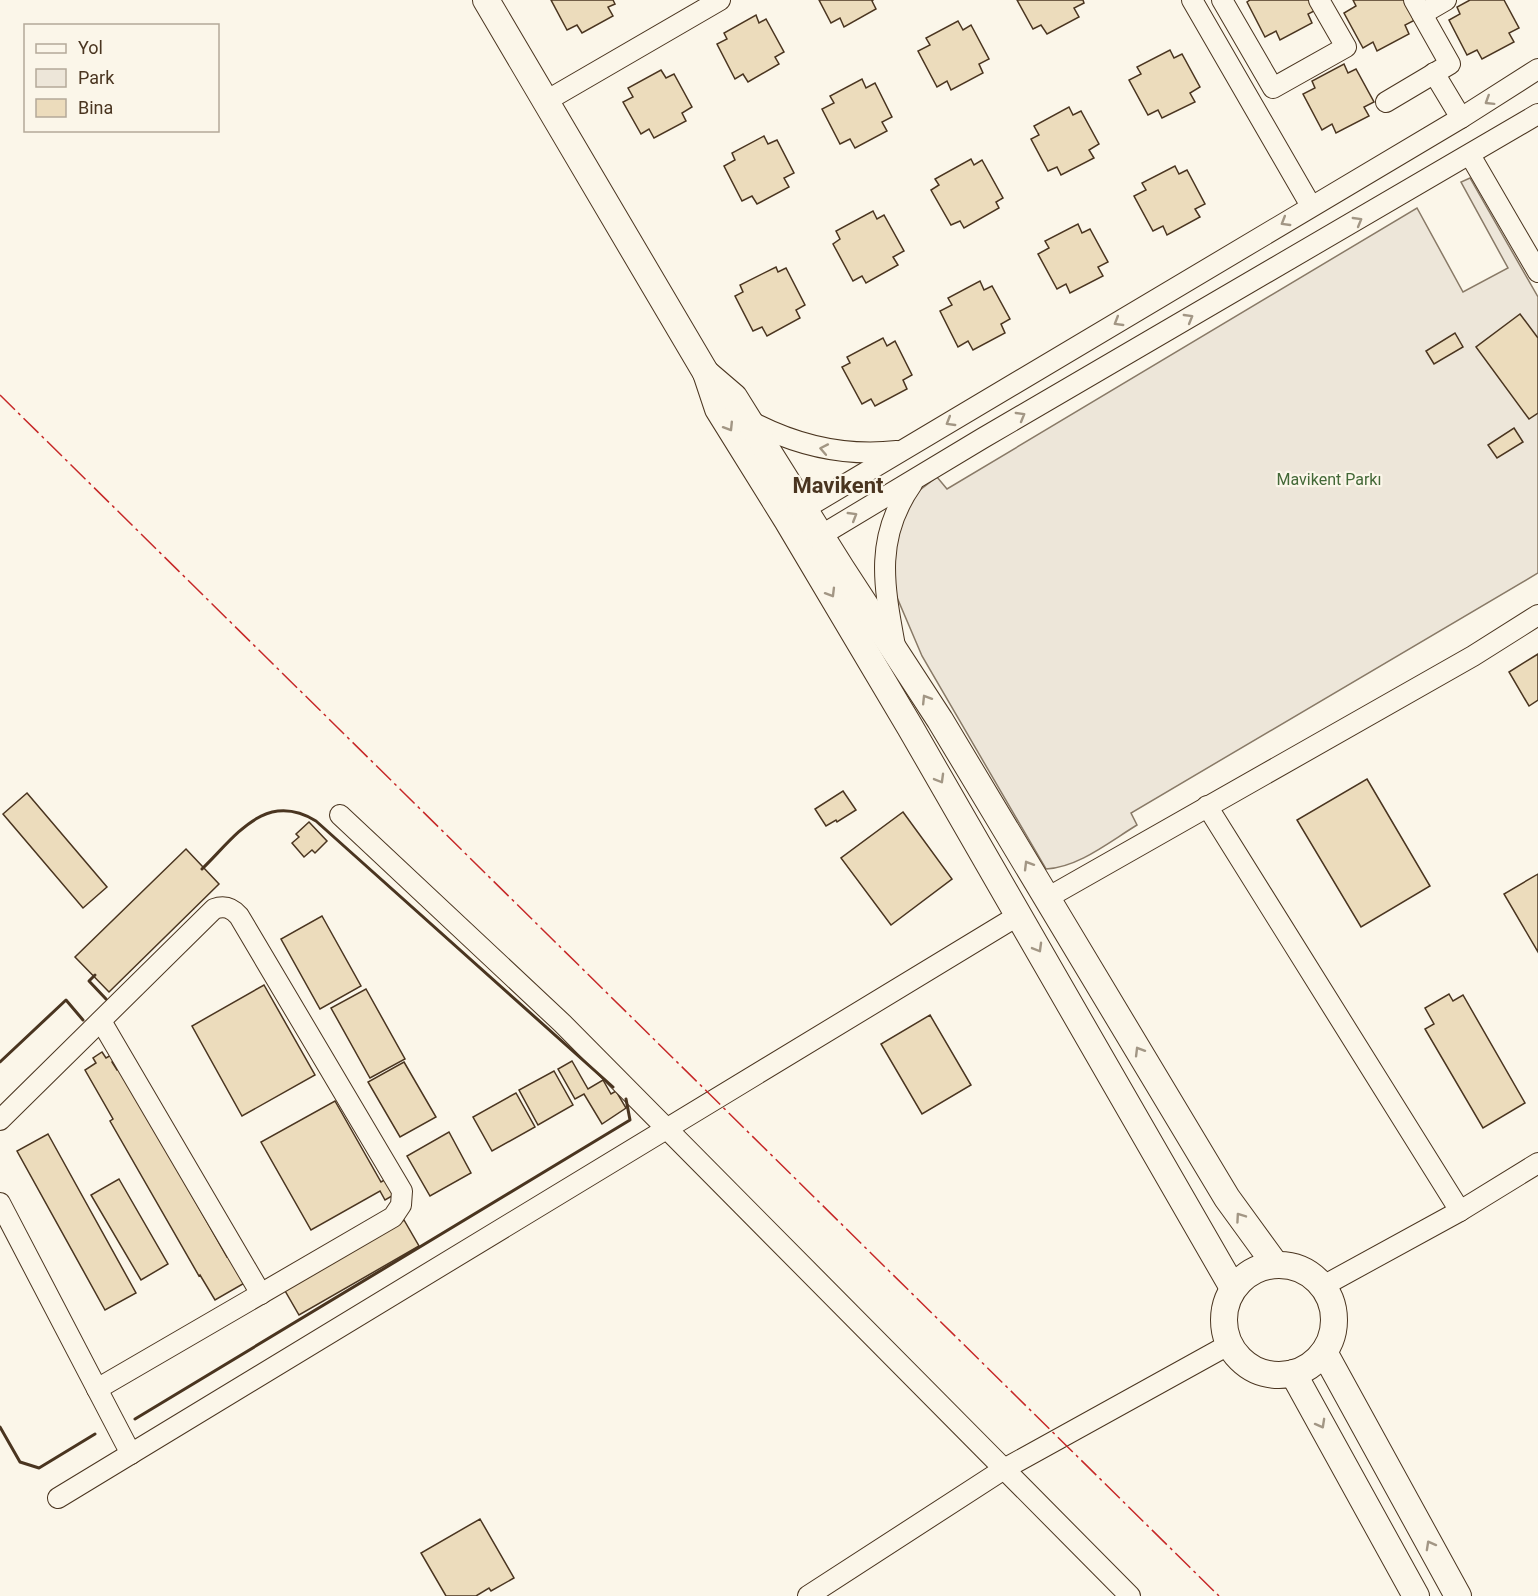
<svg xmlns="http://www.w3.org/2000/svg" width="1538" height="1596" font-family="Roboto,sans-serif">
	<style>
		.green { fill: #ede6d9; stroke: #887966; stroke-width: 1.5 }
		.building { fill: #ecdcbc; stroke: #4a3520; stroke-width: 1.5 }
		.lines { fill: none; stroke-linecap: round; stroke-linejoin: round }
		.minor-casing { stroke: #4a3520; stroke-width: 22 }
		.major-casing { stroke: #4a3520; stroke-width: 28 }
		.minor { stroke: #fbf6e9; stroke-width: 20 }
		.major { stroke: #fbf6e9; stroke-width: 26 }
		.wall { stroke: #4a3520; stroke-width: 3 }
		.power { stroke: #c62828; stroke-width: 1.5; stroke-dasharray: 21 4.5 3 4.5; stroke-linecap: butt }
		.oneway { stroke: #a29684 }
		.labels { text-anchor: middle; stroke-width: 4.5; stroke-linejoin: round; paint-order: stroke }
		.park-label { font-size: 16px; fill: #436837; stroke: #fbf6e9 }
		.district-label { font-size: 22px; font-weight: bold; fill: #4a3520; stroke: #fbf6e9 }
	</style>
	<rect width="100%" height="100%" fill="#fbf6e9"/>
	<path class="green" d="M 1470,178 L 1538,297 L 1538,573 L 1131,813 L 1137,825 C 1109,842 1079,867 1046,869 L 922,656 L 890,581 L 890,532 L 912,496 L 937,477 L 947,489 L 1417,208 L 1463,292 L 1508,268 L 1461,182 Z"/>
	<g class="building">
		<path d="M 551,0 L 613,0 L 615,4 L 608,7 L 613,16 L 582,33 L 577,25 L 567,30 Z"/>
		<path d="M 819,0 L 873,0 L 872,1 L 876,9 L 844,27 L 840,18 L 831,23 Z"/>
		<path d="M 1017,0 L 1083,0 L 1084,3 L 1074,8 L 1079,17 L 1047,34 L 1041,25 L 1033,29 Z"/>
		<path d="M 1250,0 L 1313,0 L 1318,9 L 1308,14 L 1312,23 L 1280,40 L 1276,31 L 1265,37 L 1247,2 Z"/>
		<path d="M 1353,0 L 1404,0 L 1415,20 L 1405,25 L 1409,34 L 1377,51 L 1373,42 L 1363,48 L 1344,13 L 1356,6 Z"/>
		<path d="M 1470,0 L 1504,0 L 1519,28 L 1509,33 L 1514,42 L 1482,59 L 1477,50 L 1467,55 L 1449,20 L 1460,14 L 1457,7 Z"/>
		<path d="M 756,15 L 759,23 L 766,19 L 784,52 L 775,57 L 779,64 L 748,82 L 743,74 L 735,79 L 717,44 L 727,39 L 724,33 Z"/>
		<path d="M 958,21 L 963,30 L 971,25 L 989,59 L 979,64 L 983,73 L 951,90 L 947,81 L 937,87 L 918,51 L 930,45 L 926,38 Z"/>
		<path d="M 1170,50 L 1174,58 L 1182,54 L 1200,87 L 1190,93 L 1195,102 L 1162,118 L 1158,110 L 1148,115 L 1129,80 L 1141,74 L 1137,67 Z"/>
		<path d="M 1344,64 L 1348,73 L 1356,69 L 1374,102 L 1364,107 L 1369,116 L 1336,133 L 1332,124 L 1322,130 L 1303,94 L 1315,88 L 1312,81 Z"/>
		<path d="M 661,70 L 666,78 L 674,74 L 692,107 L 682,113 L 686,121 L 654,138 L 649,129 L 641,134 L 623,102 L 633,97 L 628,88 Z"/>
		<path d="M 862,79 L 866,88 L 875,83 L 892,117 L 882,122 L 887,131 L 855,148 L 850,139 L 840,144 L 822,109 L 834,103 L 830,96 Z"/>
		<path d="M 1069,107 L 1073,115 L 1081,111 L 1099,144 L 1089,150 L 1094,158 L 1061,175 L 1057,167 L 1048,171 L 1031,139 L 1039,135 L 1034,126 Z"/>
		<path d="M 764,136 L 768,144 L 777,140 L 794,173 L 784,178 L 789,187 L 757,204 L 752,196 L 742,201 L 724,166 L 735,160 L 732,153 Z"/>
		<path d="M 971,159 L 974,165 L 982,160 L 1003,198 L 996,202 L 999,208 L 964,228 L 960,221 L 951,225 L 931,190 L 939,185 L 935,179 Z"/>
		<path d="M 1175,166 L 1179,174 L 1187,170 L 1205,204 L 1195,209 L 1200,217 L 1167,235 L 1163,226 L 1153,231 L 1134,196 L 1146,190 L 1142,183 Z"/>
		<path d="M 873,211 L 877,219 L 884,215 L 904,251 L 893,257 L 898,265 L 866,283 L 862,276 L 853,281 L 833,244 L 840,239 L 836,231 Z"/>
		<path d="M 1078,224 L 1082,233 L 1090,229 L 1108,262 L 1098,267 L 1103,276 L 1070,293 L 1066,284 L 1057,289 L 1038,254 L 1049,248 L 1045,241 Z"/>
		<path d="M 776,267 L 778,272 L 786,268 L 805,305 L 796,310 L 800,318 L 767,336 L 762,327 L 753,331 L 735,296 L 743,292 L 740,285 Z"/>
		<path d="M 980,281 L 984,290 L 992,286 L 1010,319 L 1001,324 L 1005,333 L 973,350 L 968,341 L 958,347 L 940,311 L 952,305 L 948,298 Z"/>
		<path d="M 1520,314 L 1538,338 L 1538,413 L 1529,419 L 1476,347 Z"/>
		<path d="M 1455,333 L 1463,347 L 1434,364 L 1426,351 Z"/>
		<path d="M 883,338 L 887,346 L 895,341 L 912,375 L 903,380 L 907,389 L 875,406 L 871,399 L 862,404 L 842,367 L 850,363 L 847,357 Z"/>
		<path d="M 1514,428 L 1523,442 L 1497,458 L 1488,445 Z"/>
		<path d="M 1538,654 L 1538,700 L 1529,706 L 1509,672 Z"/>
		<path d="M 1367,779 L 1430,886 L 1361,927 L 1297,820 Z"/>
		<path d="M 843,791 L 856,810 L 837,822 L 836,820 L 826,826 L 815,809 Z"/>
		<path d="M 27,793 L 107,887 L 83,908 L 3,814 Z"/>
		<path d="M 903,812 L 952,879 L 891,925 L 841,858 Z"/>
		<path d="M 309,822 L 327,841 L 315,853 L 312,850 L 304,857 L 292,843 L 299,837 L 296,834 Z"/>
		<path d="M 186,849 L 219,884 L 109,992 L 75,957 Z"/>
		<path d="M 1538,874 L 1538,952 L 1504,894 Z"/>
		<path d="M 322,916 L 361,986 L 320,1009 L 281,939 Z"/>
		<path d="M 264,985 L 315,1075 L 242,1116 L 192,1026 Z"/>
		<path d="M 366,989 L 405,1059 L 370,1078 L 331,1008 Z"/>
		<path d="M 1449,994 L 1453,1001 L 1463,995 L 1525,1103 L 1483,1128 L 1425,1029 L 1434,1024 L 1425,1008 Z"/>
		<path d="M 930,1015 L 971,1085 L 922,1114 L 881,1044 Z"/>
		<path d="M 102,1052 L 106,1058 L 113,1054 L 116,1060 L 112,1062 L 117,1070 L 123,1066 L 141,1106 L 227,1257 L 232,1254 L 248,1281 L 215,1300 L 200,1275 L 199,1276 L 110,1121 L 113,1119 L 85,1070 L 96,1063 L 93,1058 Z"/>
		<path d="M 572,1061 L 588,1089 L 603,1080 L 611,1094 L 616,1091 L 626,1108 L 602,1124 L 584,1094 L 575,1099 L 558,1069 Z"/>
		<path d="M 404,1062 L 436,1117 L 400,1137 L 368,1082 Z"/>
		<path d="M 554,1071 L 573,1105 L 538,1125 L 519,1090 Z"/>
		<path d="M 516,1093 L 535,1127 L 492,1151 L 473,1117 Z"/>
		<path d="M 335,1101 L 381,1182 L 390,1177 L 399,1192 L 385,1200 L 380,1191 L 311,1230 L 261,1142 Z"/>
		<path d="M 449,1132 L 471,1173 L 430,1196 L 407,1156 Z"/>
		<path d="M 48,1134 L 136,1293 L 105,1310 L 17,1151 Z"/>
		<path d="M 119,1179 L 168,1264 L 141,1280 L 91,1195 Z"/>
		<path d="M 404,1220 L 419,1246 L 299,1315 L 284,1289 Z"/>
		<path d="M 480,1519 L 514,1578 L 491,1591 L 489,1588 L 476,1596 L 446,1596 L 421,1553 Z"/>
	</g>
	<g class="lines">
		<defs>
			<g id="minor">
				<path d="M 1192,0 L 1311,206"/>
				<path d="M 1222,0 L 1273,88 L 1346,47 L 1319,0"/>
				<path d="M 1422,14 L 1446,0"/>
				<path d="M 1434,73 L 1461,118"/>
				<path d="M 546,101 L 720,0"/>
				<path d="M 1386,102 L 1450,64 L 1414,0"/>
				<path d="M 1470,155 L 1538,272"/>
				<path d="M 750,421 C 797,446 844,457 897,451"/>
				<path d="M 794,515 L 1461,118 L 1538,69"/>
				<path d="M 810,542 L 983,438 L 1538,114"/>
				<path d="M 895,646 C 884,586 874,538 912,484"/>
				<path d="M 1207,806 L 1460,1211"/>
				<path d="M 340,815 L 562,1023 L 1130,1596"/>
				<path d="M 1047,898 L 1473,656 L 1538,615"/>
				<path d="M 101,1021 L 261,1294"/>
				<path d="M 0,1120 L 214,909 C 225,905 232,908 239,916 L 402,1191 L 401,1205 L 393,1217 L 97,1389"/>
				<path d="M 0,1203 L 131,1454"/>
				<path d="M 1323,1286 L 1460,1211 L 1538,1163"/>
				<path d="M 58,1498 L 1019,915"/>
				<path d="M 808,1596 L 1004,1469 L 1230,1344"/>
			</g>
			<g id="major">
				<path d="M 486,0 L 706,373 L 718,409 L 787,520 L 910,727 L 1233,1288"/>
				<path d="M 706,373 L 734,397 L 841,568 L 940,720 L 1227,1198 L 1275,1264"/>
				<circle cx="1279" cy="1320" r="55"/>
				<path d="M 1324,1352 L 1458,1596"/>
				<path d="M 1293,1373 L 1416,1596"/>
			</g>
		</defs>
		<use href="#minor" class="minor-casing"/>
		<use href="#major" class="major-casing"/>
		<use href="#minor" class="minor"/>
		<use href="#major" class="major"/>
		<g class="wall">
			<path d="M 202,869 C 236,836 265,790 316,821 L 613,1087"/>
			<path d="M 95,975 L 89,981 L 106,999"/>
			<path d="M 0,1062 L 66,1000 L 83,1020"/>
			<path d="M 135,1419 L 630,1120 L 626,1099"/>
			<path d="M 0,1427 L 20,1462 L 39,1468 L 95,1434"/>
		</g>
		<path class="power" d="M 0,395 L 1219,1596"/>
	</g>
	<defs><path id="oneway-chevron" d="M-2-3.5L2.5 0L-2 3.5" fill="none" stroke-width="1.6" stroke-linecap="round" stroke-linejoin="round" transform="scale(1.5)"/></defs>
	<g class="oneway">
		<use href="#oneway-chevron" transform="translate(1489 101) rotate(148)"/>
		<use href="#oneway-chevron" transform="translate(1358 221) rotate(-30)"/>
		<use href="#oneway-chevron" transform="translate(1285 222) rotate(149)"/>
		<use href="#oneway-chevron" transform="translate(1189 318) rotate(-30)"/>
		<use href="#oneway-chevron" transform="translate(1118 322) rotate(149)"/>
		<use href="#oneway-chevron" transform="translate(1021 416) rotate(-30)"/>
		<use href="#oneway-chevron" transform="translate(950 422) rotate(149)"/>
		<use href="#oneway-chevron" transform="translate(729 427) rotate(58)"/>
		<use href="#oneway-chevron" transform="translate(824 449) rotate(-169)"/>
		<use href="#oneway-chevron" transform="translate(853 516) rotate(-31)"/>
		<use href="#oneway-chevron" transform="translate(831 593) rotate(59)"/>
		<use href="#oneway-chevron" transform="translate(926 699) rotate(-122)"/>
		<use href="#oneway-chevron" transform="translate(940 779) rotate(60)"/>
		<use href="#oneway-chevron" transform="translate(1028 865) rotate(-121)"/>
		<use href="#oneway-chevron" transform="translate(1038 948) rotate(60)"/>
		<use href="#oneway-chevron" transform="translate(1139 1051) rotate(-121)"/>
		<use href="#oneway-chevron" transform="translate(1240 1217) rotate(-125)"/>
		<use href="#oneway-chevron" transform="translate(1321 1424) rotate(61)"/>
		<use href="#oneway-chevron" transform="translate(1430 1545) rotate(-119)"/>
	</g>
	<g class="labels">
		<g class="park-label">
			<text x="1329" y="485">Mavikent Parkı</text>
		</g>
		<g class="district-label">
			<text x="838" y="493">Mavikent</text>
		</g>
	</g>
	<rect x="24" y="24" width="195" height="108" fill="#fbf6e9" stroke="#b4a999" stroke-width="1.5"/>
	<rect x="36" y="44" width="30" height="9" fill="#fbf6e9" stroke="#b4a999" stroke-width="1.5"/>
	<text x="78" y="54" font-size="18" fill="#4a3520">Yol</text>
	<rect x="36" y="69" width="30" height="18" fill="#ede6d9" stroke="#b4a999" stroke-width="1.5"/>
	<text x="78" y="84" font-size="18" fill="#4a3520">Park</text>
	<rect x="36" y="99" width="30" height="18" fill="#ecdcbc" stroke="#b4a999" stroke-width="1.5"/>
	<text x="78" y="114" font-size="18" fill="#4a3520">Bina</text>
</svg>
